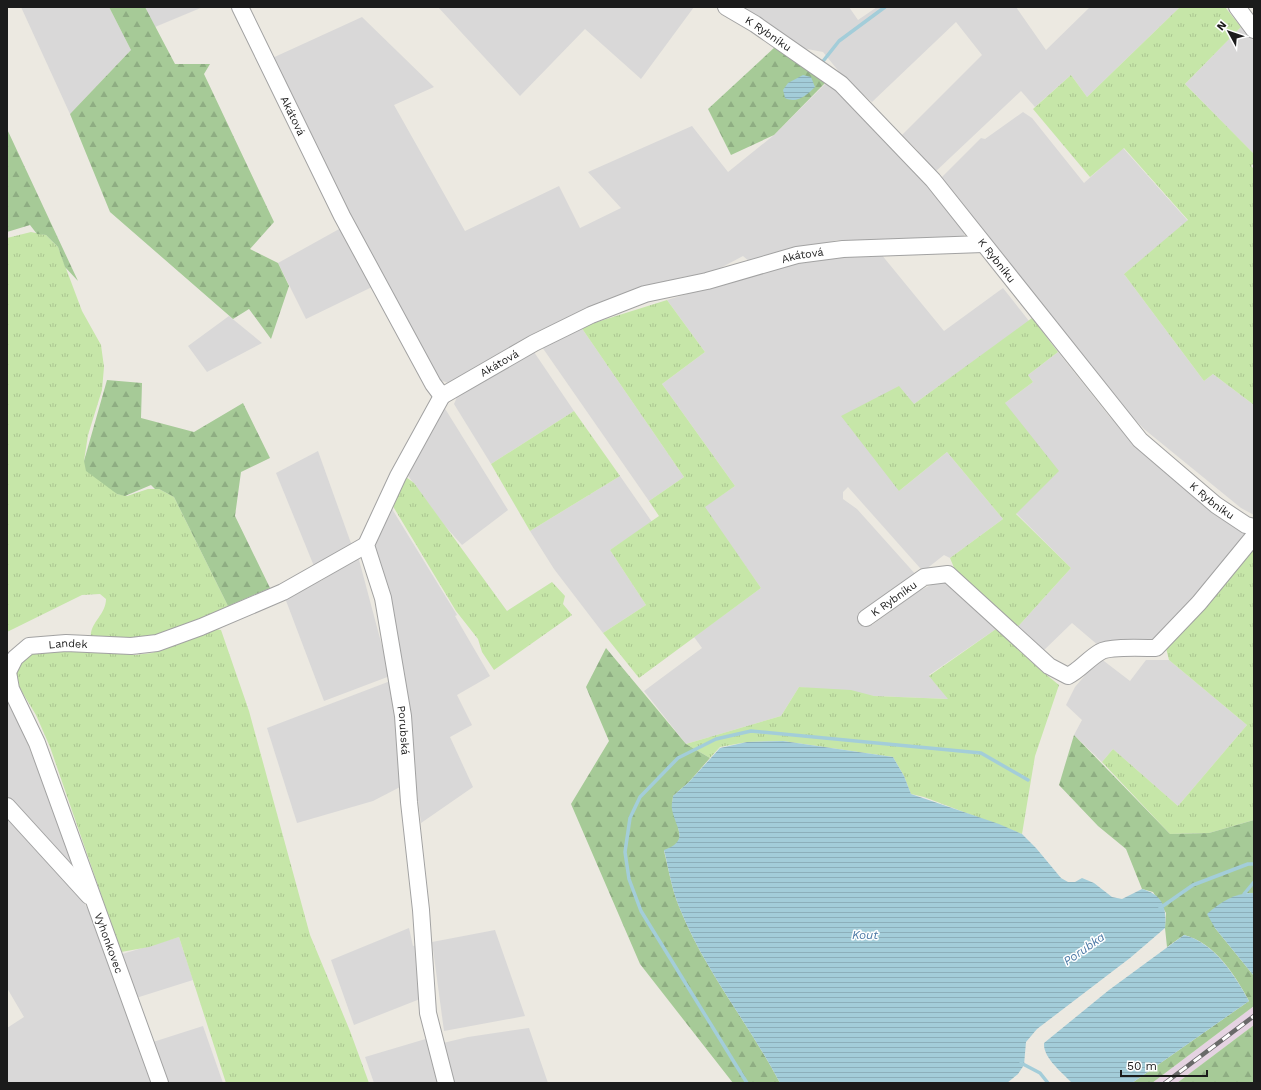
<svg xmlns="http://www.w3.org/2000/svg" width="1261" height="1090" font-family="'Work Sans',sans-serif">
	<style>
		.residential { fill: #d9d8d8 }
		.railway { fill: #e5d3e2 }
		.grass { fill: url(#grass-tufts) }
		.forest { fill: url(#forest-firs) }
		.water { fill: url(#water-rules) }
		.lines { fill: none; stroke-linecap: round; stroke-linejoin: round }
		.stream { stroke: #a3cdd9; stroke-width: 3.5 }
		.minor-casing { stroke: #a2a2a2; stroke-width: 18 }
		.minor { stroke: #fff; stroke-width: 16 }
		.rail-casing { stroke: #696969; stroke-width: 4.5 }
		.rail { stroke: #fff; stroke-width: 3; stroke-dasharray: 9; stroke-linecap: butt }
		.labels { text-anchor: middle; stroke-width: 3; stroke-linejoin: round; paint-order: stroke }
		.street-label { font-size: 11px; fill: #1b1b1b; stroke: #fff }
		.water-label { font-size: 12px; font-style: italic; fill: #4c79a6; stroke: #fff }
	</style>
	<defs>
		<pattern id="grass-tufts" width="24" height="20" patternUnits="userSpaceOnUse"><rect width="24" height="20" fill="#c6e6a8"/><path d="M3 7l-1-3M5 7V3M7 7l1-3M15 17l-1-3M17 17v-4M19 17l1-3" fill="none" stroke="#aac590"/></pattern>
		<pattern id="forest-firs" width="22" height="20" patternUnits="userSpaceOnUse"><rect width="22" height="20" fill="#a6ca97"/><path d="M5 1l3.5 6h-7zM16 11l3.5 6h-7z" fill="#8ead82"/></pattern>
		<pattern id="water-rules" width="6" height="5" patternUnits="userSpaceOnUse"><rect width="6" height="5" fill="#a3cdd9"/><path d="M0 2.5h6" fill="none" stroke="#8cafba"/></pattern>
	</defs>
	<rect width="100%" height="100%" fill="#ece9e1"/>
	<g class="residential">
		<path d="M 21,7 L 109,7 L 131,50 L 70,114 Z"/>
		<path d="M 145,7 L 203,7 L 155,27 Z"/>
		<path d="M 438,7 L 694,7 L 641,79 L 585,29 L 520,96 Z"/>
		<path d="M 739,7 L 849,7 L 858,20 L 877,7 L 1016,7 L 1046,50 L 1090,7 L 1180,7 L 1087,97 L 1071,75 L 1035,107 L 1021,91 L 934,173 L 915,153 L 918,151 L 902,135 L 982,55 L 956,22 L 872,102 L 845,79 L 823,52 L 802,48 Z"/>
		<path d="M 362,17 L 434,87 L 394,105 L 465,231 L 559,186 L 580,228 L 621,208 L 588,172 L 692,126 L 728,172 L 774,135 L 830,79 L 900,151 L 966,230 L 962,241 L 837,240 L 751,263 L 743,256 L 711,273 L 683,277 L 615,297 L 536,332 L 454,385 L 434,378 L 268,60 Z"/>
		<path d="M 1241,27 L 1254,41 L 1254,154 L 1185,84 Z"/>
		<path d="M 1023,112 L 1032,118 L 1084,183 L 1123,148 L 1188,221 L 1124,274 L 1204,381 L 1213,374 L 1254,405 L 1254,515 L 1241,508 L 1144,429 L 1119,403 L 940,179 L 981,138 L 985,139 Z"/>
		<path d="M 341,228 L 372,287 L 306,319 L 278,263 Z"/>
		<path d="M 881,254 L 944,331 L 1003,288 L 1029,321 L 914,404 L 899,491 L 947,452 L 1003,519 L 950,558 L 944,555 L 925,570 L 920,568 L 848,487 L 843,492 L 843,499 L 857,509 L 917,576 L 864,621 L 872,625 L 917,592 L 935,583 L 946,583 L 953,586 L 996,629 L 929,675 L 949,699 L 874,696 L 799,687 L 781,716 L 686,744 L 644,691 L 702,648 L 694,637 L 761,588 L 704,507 L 735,486 L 662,384 L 705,352 L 667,300 L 792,263 Z"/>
		<path d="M 229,316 L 262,343 L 207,372 L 188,346 Z"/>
		<path d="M 581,327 L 684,477 L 649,501 L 542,347 Z"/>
		<path d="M 534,352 L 574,411 L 491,464 L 454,404 L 457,397 Z"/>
		<path d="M 1058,352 L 1109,416 L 1135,442 L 1194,495 L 1248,536 L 1154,642 L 1099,646 L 1072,623 L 1040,654 L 1013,632 L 1071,568 L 1016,513 L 1005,403 L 1033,382 L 1028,375 Z"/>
		<path d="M 444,407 L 508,510 L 462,545 L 445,526 L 406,473 Z"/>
		<path d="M 318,451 L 352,546 L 316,571 L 276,473 Z"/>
		<path d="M 620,476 L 652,522 L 610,550 L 646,605 L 603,633 L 554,569 L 530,531 Z"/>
		<path d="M 389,504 L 457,615 L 455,616 L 490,676 L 457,695 L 472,725 L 450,737 L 473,787 L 421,823 L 400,664 L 373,543 Z"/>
		<path d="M 358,556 L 390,676 L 324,701 L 285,598 L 309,584 L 321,581 Z"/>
		<path d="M 1100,658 L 1130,681 L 1146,660 L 1169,660 L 1247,725 L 1178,806 L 1113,749 L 1102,762 L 1074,735 L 1082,720 L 1066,705 L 1075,687 Z"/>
		<path d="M 393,680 L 402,786 L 373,801 L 297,823 L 267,728 Z"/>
		<path d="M 7,695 L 49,795 L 77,871 L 69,868 L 21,816 L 7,795 Z"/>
		<path d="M 7,810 L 72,884 L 93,917 L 106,948 L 151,1083 L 7,1083 L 7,1028 L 24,1017 L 7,988 Z"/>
		<path d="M 409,928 L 413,946 L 418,945 L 417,970 L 420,999 L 354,1025 L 331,960 Z"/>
		<path d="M 495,930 L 525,1016 L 444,1031 L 432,942 Z"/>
		<path d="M 179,937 L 193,980 L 136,998 L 119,955 Z"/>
		<path d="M 203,1026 L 223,1083 L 168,1083 L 153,1042 Z"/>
		<path d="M 529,1028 L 548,1083 L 451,1083 L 439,1044 L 468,1037 Z"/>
		<path d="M 429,1038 L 442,1083 L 374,1083 L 365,1057 Z"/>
	</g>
	<path class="railway" d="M 1254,1006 L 1254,1025 L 1177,1083 L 1152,1083 Z"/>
	<g class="grass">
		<path d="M 1180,7 L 1225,7 L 1241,27 L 1185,84 L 1254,154 L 1254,163 L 1251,166 L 1254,169 L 1254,405 L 1213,374 L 1204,381 L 1124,274 L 1188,220 L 1124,148 L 1090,177 L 1033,109 L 1071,75 L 1087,97 Z"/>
		<path d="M 31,232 L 46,235 L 58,247 L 82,311 L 101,345 L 104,367 L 102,390 L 88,435 L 84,461 L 117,494 L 127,496 L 148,489 L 159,489 L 174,497 L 229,608 L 146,642 L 91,638 C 89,623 106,615 106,599 L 100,594 L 82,595 L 7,632 L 7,238 Z"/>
		<path d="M 667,300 L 705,352 L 662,384 L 735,486 L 705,507 L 761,588 L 639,678 L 603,633 L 646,605 L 610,550 L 659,516 L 649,501 L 684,477 L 581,327 Z"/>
		<path d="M 1032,318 L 1058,352 L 1028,375 L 1033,382 L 1005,403 L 1059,471 L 1016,514 L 1071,568 L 1013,632 L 957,575 L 950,558 L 1003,519 L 947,452 L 899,491 L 841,416 L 899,386 L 914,404 Z"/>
		<path d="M 574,411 L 620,476 L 530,531 L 491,464 Z"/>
		<path d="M 406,477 L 414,483 L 507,611 L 552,582 L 565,596 L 563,604 L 572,615 L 494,670 L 482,652 L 478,639 L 456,611 L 394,508 L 392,504 Z"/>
		<path d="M 1254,547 L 1254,820 L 1209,833 L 1170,834 L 1102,762 L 1113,749 L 1178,806 L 1247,725 L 1169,660 L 1166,648 Z"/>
		<path d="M 215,629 L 221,630 L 249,711 L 310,935 L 350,1031 L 369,1083 L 226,1083 L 179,937 L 149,947 L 121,952 L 50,747 L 36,715 L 16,682 L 16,675 L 18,667 L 26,658 L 35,652 L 77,648 L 135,655 L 152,653 Z"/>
		<path d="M 996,629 L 1038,668 L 1059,685 L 1035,756 L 1022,834 L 924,797 L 911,794 L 904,776 L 893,757 L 783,741 L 747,742 L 720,747 L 710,758 L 686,744 L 781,716 L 799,687 L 851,690 L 874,696 L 948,699 L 929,676 Z"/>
	</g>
	<g class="forest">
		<path d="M 109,7 L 145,7 L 175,64 L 210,64 L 204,74 L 274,222 L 250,249 L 278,263 L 289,286 L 271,339 L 249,309 L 233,319 L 110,212 L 70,114 L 131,50 Z"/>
		<path d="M 775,47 L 825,83 L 774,135 L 731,155 L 708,109 Z"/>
		<path d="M 7,129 L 78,281 L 65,267 L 58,247 L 46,235 L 37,234 L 30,225 L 7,232 Z"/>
		<path d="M 107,380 L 142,383 L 141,418 L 194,432 L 243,403 L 270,458 L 241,472 L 235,516 L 270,588 L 228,606 L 174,497 L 159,489 L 155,489 L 151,485 L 125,496 L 117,494 L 86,471 L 84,461 Z"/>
		<path d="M 606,648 L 686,744 L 710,758 L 689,782 L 673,796 L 672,808 L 678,826 L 680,838 L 676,846 L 664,851 C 669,870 672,891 680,909 C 705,971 749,1024 780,1083 L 733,1083 L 640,964 L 571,804 L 609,741 L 586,687 Z"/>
		<path d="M 1074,735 L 1170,834 L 1209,833 L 1254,820 L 1254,893 L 1246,893 L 1215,928 L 1254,976 L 1254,1006 L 1152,1083 L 1132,1083 L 1249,1001 C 1235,975 1215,943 1184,935 L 1167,947 L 1165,928 L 1166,913 L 1153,892 L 1142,889 L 1126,849 L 1098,826 L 1059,785 Z"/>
		<path d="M 1254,1025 L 1254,1083 L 1177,1083 Z"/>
	</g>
	<g class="water">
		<path d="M 803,75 L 811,77 L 815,87 C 807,95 797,104 785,98 L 783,90 L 788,83 Z"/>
		<path d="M 783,741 L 893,757 L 904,776 L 911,794 L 999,824 L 1022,834 L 1036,848 L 1061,878 L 1068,882 L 1075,882 L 1082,878 L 1094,883 L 1112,897 L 1122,899 L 1142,889 C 1163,895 1167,907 1165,928 L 1130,958 L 1037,1029 L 1026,1042 L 1024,1065 L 1018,1074 L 1007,1083 L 780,1083 C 749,1024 705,971 680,909 C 672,891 669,870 664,850 C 691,840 675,828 672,809 C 671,805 673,800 673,796 L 689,782 L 720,748 L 747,742 Z"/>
		<path d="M 1254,893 L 1254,976 L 1215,928 L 1207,914 C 1222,901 1234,893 1254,893 Z"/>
		<path d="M 1184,935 C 1215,943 1235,976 1249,1001 L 1132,1083 L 1072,1083 C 1062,1072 1043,1058 1044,1043 L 1109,990 Z"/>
	</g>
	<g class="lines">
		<g class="stream">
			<path d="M 820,65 L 839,41 L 885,7"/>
			<path d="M 1244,894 L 1254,882"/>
			<path d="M 1160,908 L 1193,885 L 1248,864 L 1254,864"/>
			<path d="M 1021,1063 L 1040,1073 L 1048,1083"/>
			<path d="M 747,1083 L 641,911 L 629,879 L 625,852 L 630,818 L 640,797 L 678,758 L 716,739 L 751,731 L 981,753 L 1028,780"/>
		</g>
		<defs>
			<g id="minor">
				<path id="s1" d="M 240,7 L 342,216 L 433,384 L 442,396"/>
				<path id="s2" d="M 726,7 L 755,24 L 841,84 L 933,180 L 1140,440 L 1216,505 L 1246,525 L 1254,527"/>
				<path d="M 1237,7 L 1254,30"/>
				<path id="s3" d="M 442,396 L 398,476 L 366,545 L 383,598 L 403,716 L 409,802 L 421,910 L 428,1013 L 446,1083"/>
				<path id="s4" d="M 442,396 L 534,343 L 591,315 L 645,294 L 707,281 L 797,255 L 843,249 L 983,244"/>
				<path id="s5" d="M 866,618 L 924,577 L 948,574 L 1049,666 L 1068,676 C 1080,670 1088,659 1100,652 C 1109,646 1144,648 1156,648 L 1199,603 L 1254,536"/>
				<path d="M 7,806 L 89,896"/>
				<path id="s6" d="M 160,1083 L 37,743 L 11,689 L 8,672 L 15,658 L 29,646 L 66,643 L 131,646 L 157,643 L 201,627 L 283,592 L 366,545"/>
			</g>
		</defs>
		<use href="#minor" class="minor-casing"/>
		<use href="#minor" class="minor"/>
		<defs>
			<path id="rail" d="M 1165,1083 L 1254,1016"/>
		</defs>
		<use href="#rail" class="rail-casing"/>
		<use href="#rail" class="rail"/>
	</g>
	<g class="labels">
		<g class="street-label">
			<text dy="4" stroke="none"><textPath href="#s2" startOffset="50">K Rybníku</textPath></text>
			<text dy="4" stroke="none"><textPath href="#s1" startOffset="121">Akátová</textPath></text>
			<text dy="4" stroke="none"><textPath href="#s4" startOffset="390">Akátová</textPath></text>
			<text dy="4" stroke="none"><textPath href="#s2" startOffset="374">K Rybníku</textPath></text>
			<text dy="4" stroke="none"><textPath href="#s4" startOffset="66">Akátová</textPath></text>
			<text dy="4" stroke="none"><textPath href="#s2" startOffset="698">K Rybníku</textPath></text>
			<text dy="4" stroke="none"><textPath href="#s5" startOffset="34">K Rybníku</textPath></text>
			<text dy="4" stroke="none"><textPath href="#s6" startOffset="512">Landek</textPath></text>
			<text dy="4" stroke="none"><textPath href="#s3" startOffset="357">Porubská</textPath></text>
			<text transform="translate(109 943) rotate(70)" y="4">Vyhonkovec</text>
		</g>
		<g class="water-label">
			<text x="865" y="939">Kout</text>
			<text transform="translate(1084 949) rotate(-35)" y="4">Porubka</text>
		</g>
	</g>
	<rect width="1261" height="1090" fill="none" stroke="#1b1b1b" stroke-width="16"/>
	<g transform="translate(1229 32) rotate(310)" stroke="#ffffff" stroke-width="3" paint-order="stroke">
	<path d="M0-3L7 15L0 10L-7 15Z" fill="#1b1b1b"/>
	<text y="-6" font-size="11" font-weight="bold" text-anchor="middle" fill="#1b1b1b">N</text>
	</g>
	<path d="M1121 1070v6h86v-6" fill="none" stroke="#1b1b1b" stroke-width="2"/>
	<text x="1127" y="1070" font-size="12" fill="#1b1b1b" stroke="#ffffff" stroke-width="3" paint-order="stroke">50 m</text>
</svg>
